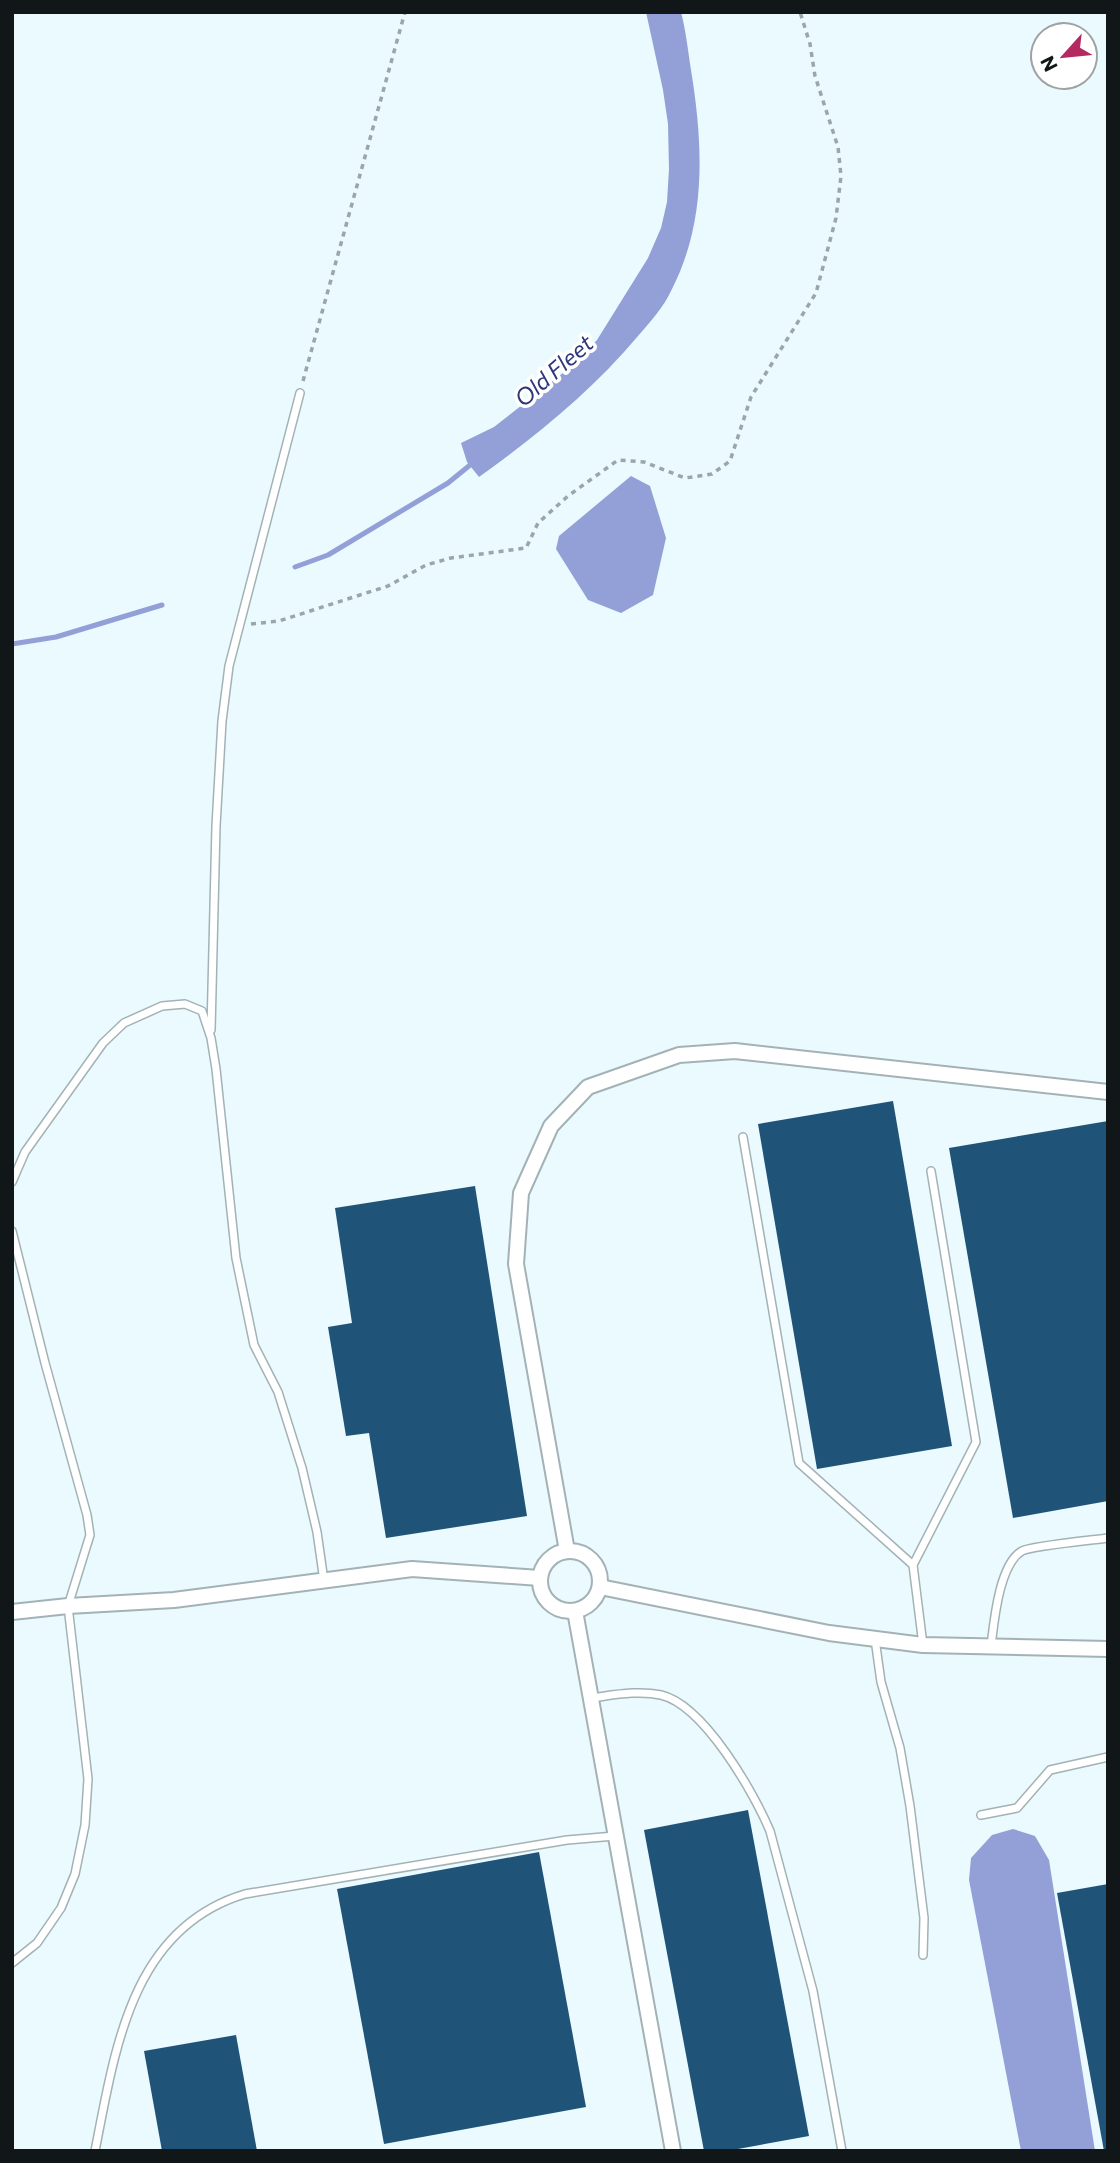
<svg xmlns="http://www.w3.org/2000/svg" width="1120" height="2163" font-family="Commissioner,sans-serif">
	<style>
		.water { fill: #92a0d7 }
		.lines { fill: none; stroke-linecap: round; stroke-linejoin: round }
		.stream { stroke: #92a0d7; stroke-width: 5 }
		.building { fill: #205378 }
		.lane-casing { stroke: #a3b2b5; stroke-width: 10 }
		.street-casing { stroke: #a3b2b5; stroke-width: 18 }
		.path { stroke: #9aa6a9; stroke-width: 3.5; stroke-dasharray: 5 5; stroke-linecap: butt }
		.lane { stroke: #fff; stroke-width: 7 }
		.street { stroke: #fff; stroke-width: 14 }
		.labels { text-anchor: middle; stroke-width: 7; stroke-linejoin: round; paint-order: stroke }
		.water-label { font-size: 23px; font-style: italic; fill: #2c3678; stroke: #fff }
	</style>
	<rect width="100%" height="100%" fill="#eafafe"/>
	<g class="water">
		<path d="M 646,12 L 681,12 C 686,31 688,51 691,70 C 703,144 707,220 672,289 C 664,307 650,322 638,336 C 592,391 536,436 479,477 L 467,462 L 461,443 L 494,427 L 568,369 L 597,340 L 648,258 L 661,228 L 667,202 L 669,169 L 668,124 L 663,90 Z"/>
		<path d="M 631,476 L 650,486 L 666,538 L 653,595 L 621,613 L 588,600 L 556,549 L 559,536 Z"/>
		<path d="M 1013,1829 L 1035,1836 L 1049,1860 L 1095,2151 L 1021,2151 L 969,1880 L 971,1858 L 992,1835 Z"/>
	</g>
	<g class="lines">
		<g class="stream">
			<path d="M 295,567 L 328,555 L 448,483 L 475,461"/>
			<path d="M 12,644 L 56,637 L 162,605"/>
		</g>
	</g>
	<g class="building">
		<path d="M 893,1101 L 952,1446 L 817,1469 L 758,1124 Z"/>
		<path d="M 1108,1121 L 1108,1501 L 1013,1518 L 949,1148 Z"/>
		<path d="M 475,1186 L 527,1516 L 386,1538 L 369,1433 L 346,1436 L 328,1327 L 352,1323 L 335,1208 Z"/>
		<path d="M 748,1810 L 809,2136 L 727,2151 L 704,2151 L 644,1830 Z"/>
		<path d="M 539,1852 L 586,2107 L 384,2144 L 337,1889 Z"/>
		<path d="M 1108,1884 L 1108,2151 L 1104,2151 L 1057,1893 Z"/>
		<path d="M 236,2035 L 257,2151 L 162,2151 L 144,2051 Z"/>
	</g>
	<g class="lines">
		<defs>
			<g id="lane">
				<path d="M 211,1030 L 216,826 L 222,721 L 229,666 L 300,393"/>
				<path d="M 743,1137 L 799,1463 L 913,1565 L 923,1645"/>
				<path d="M 12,1182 L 25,1152 L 103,1043 L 124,1023 L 162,1006 L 185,1004 L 202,1011 L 211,1038 L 216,1069 L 236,1258 L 254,1345 L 278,1392 L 302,1468 L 317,1532 L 324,1581"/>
				<path d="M 12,1231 L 45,1363 L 87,1515 L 90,1535 L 68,1606 L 88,1779 L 85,1825 L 75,1874 L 61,1908 L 37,1943 L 12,1963"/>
				<path d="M 913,1565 L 976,1442 L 931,1171"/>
				<path d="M 875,1639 L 881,1682 L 900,1748 L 910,1806 L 924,1918 L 923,1955"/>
				<path d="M 991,1646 C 994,1622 999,1564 1022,1551 C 1031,1546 1093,1540 1108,1538"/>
				<path d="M 591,1698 C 614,1695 638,1690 661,1695 C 704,1705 754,1793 770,1831 L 813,1991 L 842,2151"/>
				<path d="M 981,1815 L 1017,1808 L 1050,1770 L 1108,1757"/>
				<path d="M 95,2151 C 115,2050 131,1928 245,1894 L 567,1840 L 615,1836"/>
			</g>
			<g id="street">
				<circle cx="570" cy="1581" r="30"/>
				<path d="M 567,1551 L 516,1264 L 521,1193 L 551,1126 L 588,1087 L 679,1055 L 735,1051 L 1108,1092"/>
				<path d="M 600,1587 L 829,1633 L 923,1645 L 1108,1649"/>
				<path d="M 575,1611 L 673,2151"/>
				<path d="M 12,1612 L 68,1606 L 174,1600 L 412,1569 L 540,1578"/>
			</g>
		</defs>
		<use href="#lane" class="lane-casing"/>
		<use href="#street" class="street-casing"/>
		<g class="path">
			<path d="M 303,381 L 405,12"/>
			<path d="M 251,624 L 279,621 L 388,586 L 426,565 L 451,558 L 526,548 L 538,523 L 568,496 L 618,460 L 644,462 L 685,478 L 712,474 L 730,461 L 751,397 L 816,293 L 836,218 L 841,176 L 838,147 L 815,76 L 810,44 L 800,12"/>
		</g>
		<use href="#lane" class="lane"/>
		<use href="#street" class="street"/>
	</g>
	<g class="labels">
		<g class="water-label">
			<text transform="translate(554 371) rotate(-41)" y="8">Old Fleet</text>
		</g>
	</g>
	<rect width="1120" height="2163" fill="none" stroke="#111718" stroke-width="28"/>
	<g transform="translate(1064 56) rotate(243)"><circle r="33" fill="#ffffff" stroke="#a0a2a3" stroke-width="2"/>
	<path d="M0-5L12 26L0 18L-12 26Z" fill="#b52963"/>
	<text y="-10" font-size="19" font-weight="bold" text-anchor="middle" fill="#111718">N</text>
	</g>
</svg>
